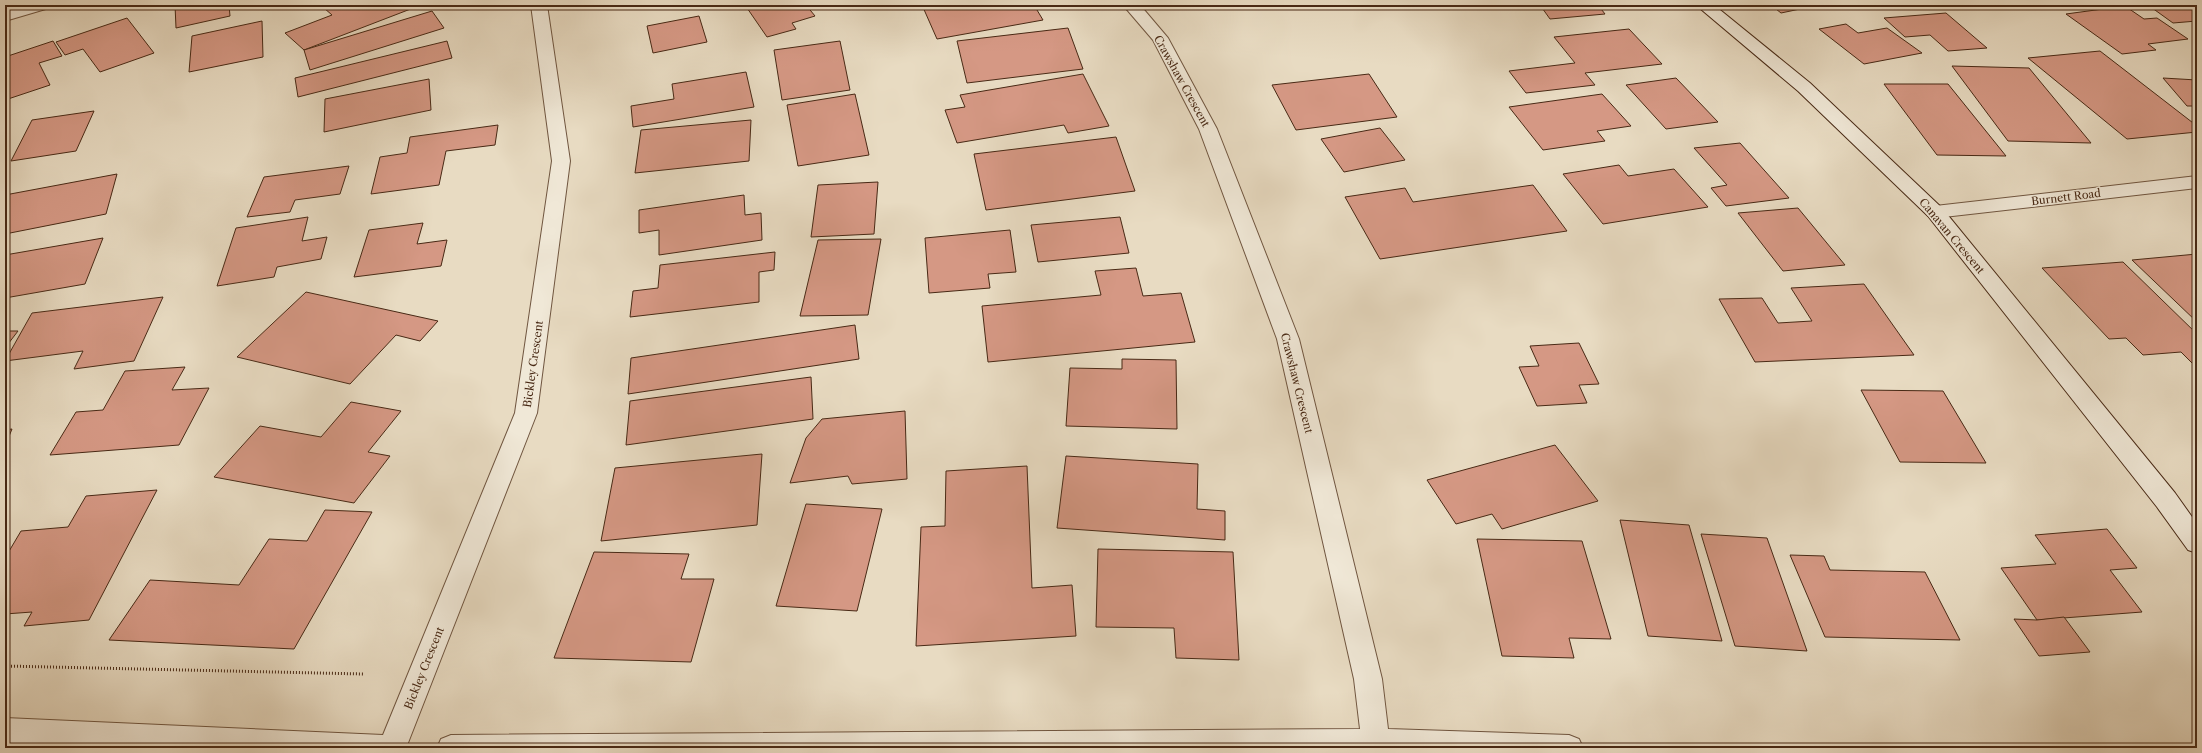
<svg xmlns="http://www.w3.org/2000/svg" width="2202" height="753" font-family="'Libre Caslon Text',serif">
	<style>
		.building { fill: #d59884; stroke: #482915 }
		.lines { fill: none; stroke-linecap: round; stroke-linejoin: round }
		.street-casing { stroke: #705640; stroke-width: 2 }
		.secondary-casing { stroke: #482915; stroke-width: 2 }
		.path { stroke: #482915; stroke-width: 3; stroke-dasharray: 1 2; stroke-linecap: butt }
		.street { fill: #f0e8d7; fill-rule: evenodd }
		.secondary { fill: #f0e8d7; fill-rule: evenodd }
		.labels { text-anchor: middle; stroke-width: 3; stroke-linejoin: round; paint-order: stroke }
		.street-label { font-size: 11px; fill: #482915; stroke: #f0e8d7 }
	</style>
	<rect width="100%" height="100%" fill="#e8dbc2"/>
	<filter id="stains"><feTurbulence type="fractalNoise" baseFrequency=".005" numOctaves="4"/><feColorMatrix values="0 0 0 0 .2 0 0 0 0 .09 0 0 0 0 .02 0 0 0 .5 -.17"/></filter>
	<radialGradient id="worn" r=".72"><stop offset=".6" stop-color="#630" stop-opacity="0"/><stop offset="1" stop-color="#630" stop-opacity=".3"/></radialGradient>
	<g class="building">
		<path d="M 175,5 L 229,5 L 230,16 L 176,28 Z"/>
		<path d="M 333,5 L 421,5 L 304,50 L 285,33 L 332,15 L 324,8 Z"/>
		<path d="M 745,5 L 806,5 L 815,16 L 792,23 L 796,29 L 767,37 Z"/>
		<path d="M 922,5 L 1034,5 L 1043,20 L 937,39 Z"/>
		<path d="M 1540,5 L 1598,5 L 1605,14 L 1550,19 Z"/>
		<path d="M 1771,5 L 1819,5 L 1781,13 Z"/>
		<path d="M 2148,5 L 2197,5 L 2197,21 L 2173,23 Z"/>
		<path d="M 2125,6 L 2144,19 L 2157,18 L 2188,39 L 2148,44 L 2156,50 L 2122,54 L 2066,14 Z"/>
		<path d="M 432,11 L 444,28 L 310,70 L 304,50 Z"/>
		<path d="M 1946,13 L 1987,48 L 1948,51 L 1930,35 L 1905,37 L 1884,18 Z"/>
		<path d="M 699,16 L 707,42 L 653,53 L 647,26 Z"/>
		<path d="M 127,18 L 154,53 L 100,72 L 83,49 L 65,55 L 56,42 Z"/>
		<path d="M 262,21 L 263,57 L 189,72 L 192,36 Z"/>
		<path d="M 1846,24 L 1858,33 L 1887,28 L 1922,53 L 1864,64 L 1819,29 Z"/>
		<path d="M 1068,28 L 1083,69 L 967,83 L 957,41 Z"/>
		<path d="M 1629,29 L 1662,64 L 1585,73 L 1595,85 L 1526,93 L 1509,71 L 1575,63 L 1554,37 Z"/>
		<path d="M 53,41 L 62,56 L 39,63 L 50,85 L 5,100 L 5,57 Z"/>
		<path d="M 447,41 L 452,58 L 298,97 L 295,78 Z"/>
		<path d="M 840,41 L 850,90 L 782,100 L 774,50 Z"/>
		<path d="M 2100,51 L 2197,126 L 2197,132 L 2127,139 L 2028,58 Z"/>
		<path d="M 1952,66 L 2029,68 L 2091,143 L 2008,141 Z"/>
		<path d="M 746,72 L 754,107 L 633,127 L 631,106 L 674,99 L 672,84 Z"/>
		<path d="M 1083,74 L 1109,126 L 1068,133 L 1064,125 L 957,143 L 945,110 L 965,107 L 960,95 Z"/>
		<path d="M 1369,74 L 1397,117 L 1296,130 L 1272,85 Z"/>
		<path d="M 1676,78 L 1718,122 L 1666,129 L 1626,85 Z"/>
		<path d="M 2163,78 L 2197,80 L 2197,106 L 2187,106 Z"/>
		<path d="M 429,79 L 431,110 L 324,132 L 325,99 Z"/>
		<path d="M 1884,84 L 1948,84 L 2006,156 L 1937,155 Z"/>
		<path d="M 855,94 L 869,155 L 798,166 L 787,105 Z"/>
		<path d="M 1602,94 L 1631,126 L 1597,131 L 1605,141 L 1543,150 L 1509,107 Z"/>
		<path d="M 94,111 L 76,151 L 11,161 L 32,120 Z"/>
		<path d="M 751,120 L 749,161 L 635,173 L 641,130 Z"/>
		<path d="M 498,125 L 495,145 L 446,151 L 439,185 L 371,194 L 380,157 L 407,153 L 410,137 Z"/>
		<path d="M 1380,128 L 1405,160 L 1344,172 L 1321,139 Z"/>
		<path d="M 1116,137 L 1135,191 L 986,210 L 974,154 Z"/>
		<path d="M 1740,143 L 1789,198 L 1726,206 L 1711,188 L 1727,185 L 1694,148 Z"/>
		<path d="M 1619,165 L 1628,176 L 1674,169 L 1708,207 L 1603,224 L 1563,174 Z"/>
		<path d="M 349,166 L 340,194 L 295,200 L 290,212 L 247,217 L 264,177 Z"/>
		<path d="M 117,174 L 106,214 L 5,234 L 5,195 Z"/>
		<path d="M 878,182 L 874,234 L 811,237 L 818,185 Z"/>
		<path d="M 1533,185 L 1567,231 L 1380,259 L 1345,197 L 1405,188 L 1413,202 Z"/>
		<path d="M 744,195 L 745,215 L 761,213 L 762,240 L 659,255 L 659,230 L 639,233 L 639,210 Z"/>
		<path d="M 1798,208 L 1845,265 L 1783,271 L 1738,213 Z"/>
		<path d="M 308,217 L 302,241 L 327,237 L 321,259 L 277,267 L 274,277 L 217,286 L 236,228 Z"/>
		<path d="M 1120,217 L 1129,253 L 1038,262 L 1031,225 Z"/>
		<path d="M 423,223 L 417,244 L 447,240 L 441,266 L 354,277 L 369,230 Z"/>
		<path d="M 1010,230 L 1016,272 L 988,274 L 990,288 L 929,293 L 925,238 Z"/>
		<path d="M 103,238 L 85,284 L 5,298 L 5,255 Z"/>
		<path d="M 881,239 L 868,315 L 800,316 L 818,240 Z"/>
		<path d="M 775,252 L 774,270 L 759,272 L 759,302 L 630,317 L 633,291 L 658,288 L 660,265 Z"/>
		<path d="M 2197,254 L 2197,322 L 2132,260 Z"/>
		<path d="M 2123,262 L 2197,334 L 2197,363 L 2193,364 L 2181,352 L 2143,355 L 2126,338 L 2109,339 L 2042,268 Z"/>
		<path d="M 1136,268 L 1143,296 L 1181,293 L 1195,342 L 988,362 L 982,306 L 1101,295 L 1095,271 Z"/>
		<path d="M 1864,284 L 1914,355 L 1755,362 L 1719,299 L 1762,298 L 1778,323 L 1812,321 L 1791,288 Z"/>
		<path d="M 306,292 L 438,321 L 420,341 L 396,335 L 350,384 L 237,357 Z"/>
		<path d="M 163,297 L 134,361 L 74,369 L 83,351 L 5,361 L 32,313 Z"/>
		<path d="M 855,325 L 859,359 L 628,394 L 631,358 Z"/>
		<path d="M 5,331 L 18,331 L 5,348 Z"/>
		<path d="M 1579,343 L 1599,384 L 1579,385 L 1587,403 L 1537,406 L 1519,367 L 1539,366 L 1530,346 Z"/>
		<path d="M 1122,359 L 1176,360 L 1177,429 L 1066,426 L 1070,368 L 1122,369 Z"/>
		<path d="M 185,367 L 172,390 L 209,388 L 179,445 L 50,455 L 76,412 L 103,410 L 125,371 Z"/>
		<path d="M 811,377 L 813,419 L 626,445 L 630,401 Z"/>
		<path d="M 1861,390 L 1943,391 L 1986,463 L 1900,462 Z"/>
		<path d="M 351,402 L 401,411 L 368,452 L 390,456 L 354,503 L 214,477 L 260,426 L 321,437 Z"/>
		<path d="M 905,411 L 907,479 L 852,484 L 848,476 L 790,483 L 806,438 L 822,419 Z"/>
		<path d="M 12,429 L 5,446 L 5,430 Z"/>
		<path d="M 1555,445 L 1598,501 L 1502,529 L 1492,514 L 1456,524 L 1427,480 Z"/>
		<path d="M 762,454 L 757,525 L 601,541 L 615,468 Z"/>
		<path d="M 1066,456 L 1198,464 L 1197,509 L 1225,511 L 1225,540 L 1057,528 Z"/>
		<path d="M 1027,466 L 1032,588 L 1072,585 L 1076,636 L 916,646 L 921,527 L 945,526 L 946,471 Z"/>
		<path d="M 157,490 L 89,620 L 24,626 L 32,612 L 5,614 L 5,558 L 21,531 L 68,527 L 86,496 Z"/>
		<path d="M 806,504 L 882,509 L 857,611 L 776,606 Z"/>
		<path d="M 325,510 L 372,512 L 294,649 L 109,640 L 150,580 L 239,585 L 269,539 L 307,541 Z"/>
		<path d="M 1620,520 L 1689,525 L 1722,641 L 1648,636 Z"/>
		<path d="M 2107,529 L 2137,568 L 2110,570 L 2142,612 L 2037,620 L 2001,568 L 2056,564 L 2035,535 Z"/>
		<path d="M 1701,534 L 1767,538 L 1807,651 L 1735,646 Z"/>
		<path d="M 1477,539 L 1582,541 L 1611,639 L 1569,638 L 1574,658 L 1502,656 Z"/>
		<path d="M 1098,549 L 1233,552 L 1239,660 L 1176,658 L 1174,628 L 1096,627 Z"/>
		<path d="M 594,552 L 689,554 L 681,579 L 714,579 L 691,662 L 554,658 Z"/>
		<path d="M 1790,555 L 1824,556 L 1830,570 L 1925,572 L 1960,640 L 1825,637 Z"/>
		<path d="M 2064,617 L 2090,652 L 2039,656 L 2014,619 L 2037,620 Z"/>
	</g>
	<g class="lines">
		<defs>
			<g id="street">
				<path d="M 26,5 L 51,5 L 49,8 L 5,21 L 5,11 Z"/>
				<path d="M 531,5 L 547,5 L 570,161 L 537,413 L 406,748 L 105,748 L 5,744 L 5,718 L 383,735 L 515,413 L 552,161 Z"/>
				<path d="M 1123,5 L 1140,5 L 1168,38 L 1217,129 L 1299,339 L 1382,679 L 1388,729 L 1569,735 L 1579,739 L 1583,748 L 437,748 L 441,739 L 451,735 L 1360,729 L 1354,679 L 1277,339 L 1199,129 L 1153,40 Z"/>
				<path d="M 2197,176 L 2197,188 L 1935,218 L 1928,216 L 1925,212 L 1928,208 L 1935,206 Z"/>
			</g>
			<path id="secondary" d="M 1696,5 L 1714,5 L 1810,83 L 1942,208 L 2175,493 L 2197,524 L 2197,553 L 2188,550 L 2157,507 L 1928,216 L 1798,91 Z"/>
		</defs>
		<use href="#street" class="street-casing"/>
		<use href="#secondary" class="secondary-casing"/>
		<path class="path" d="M 5,666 L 363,674"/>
		<use href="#street" class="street"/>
		<use href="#secondary" class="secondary"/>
	</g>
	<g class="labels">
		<g class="street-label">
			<text transform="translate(1182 81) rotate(61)" y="4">Crawshaw Crescent</text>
			<text transform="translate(2066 197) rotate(-7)" y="4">Burnett Road</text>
			<text transform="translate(1952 236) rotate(50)" y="4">Canavan Crescent</text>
			<text transform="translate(533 364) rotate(-82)" y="4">Bickley Crescent</text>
			<text transform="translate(1297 383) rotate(76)" y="4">Crawshaw Crescent</text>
			<text transform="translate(424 668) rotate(-68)" y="4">Bickley Crescent</text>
		</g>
	</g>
	<rect width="2202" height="753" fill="none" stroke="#e8dbc2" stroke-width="20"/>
	<rect x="6" y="6" width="2190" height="741" fill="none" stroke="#482915" stroke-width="2"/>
	<rect x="10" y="10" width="2182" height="733" fill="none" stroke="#482915"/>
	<rect width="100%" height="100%" filter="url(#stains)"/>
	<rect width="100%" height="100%" fill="url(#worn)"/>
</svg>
